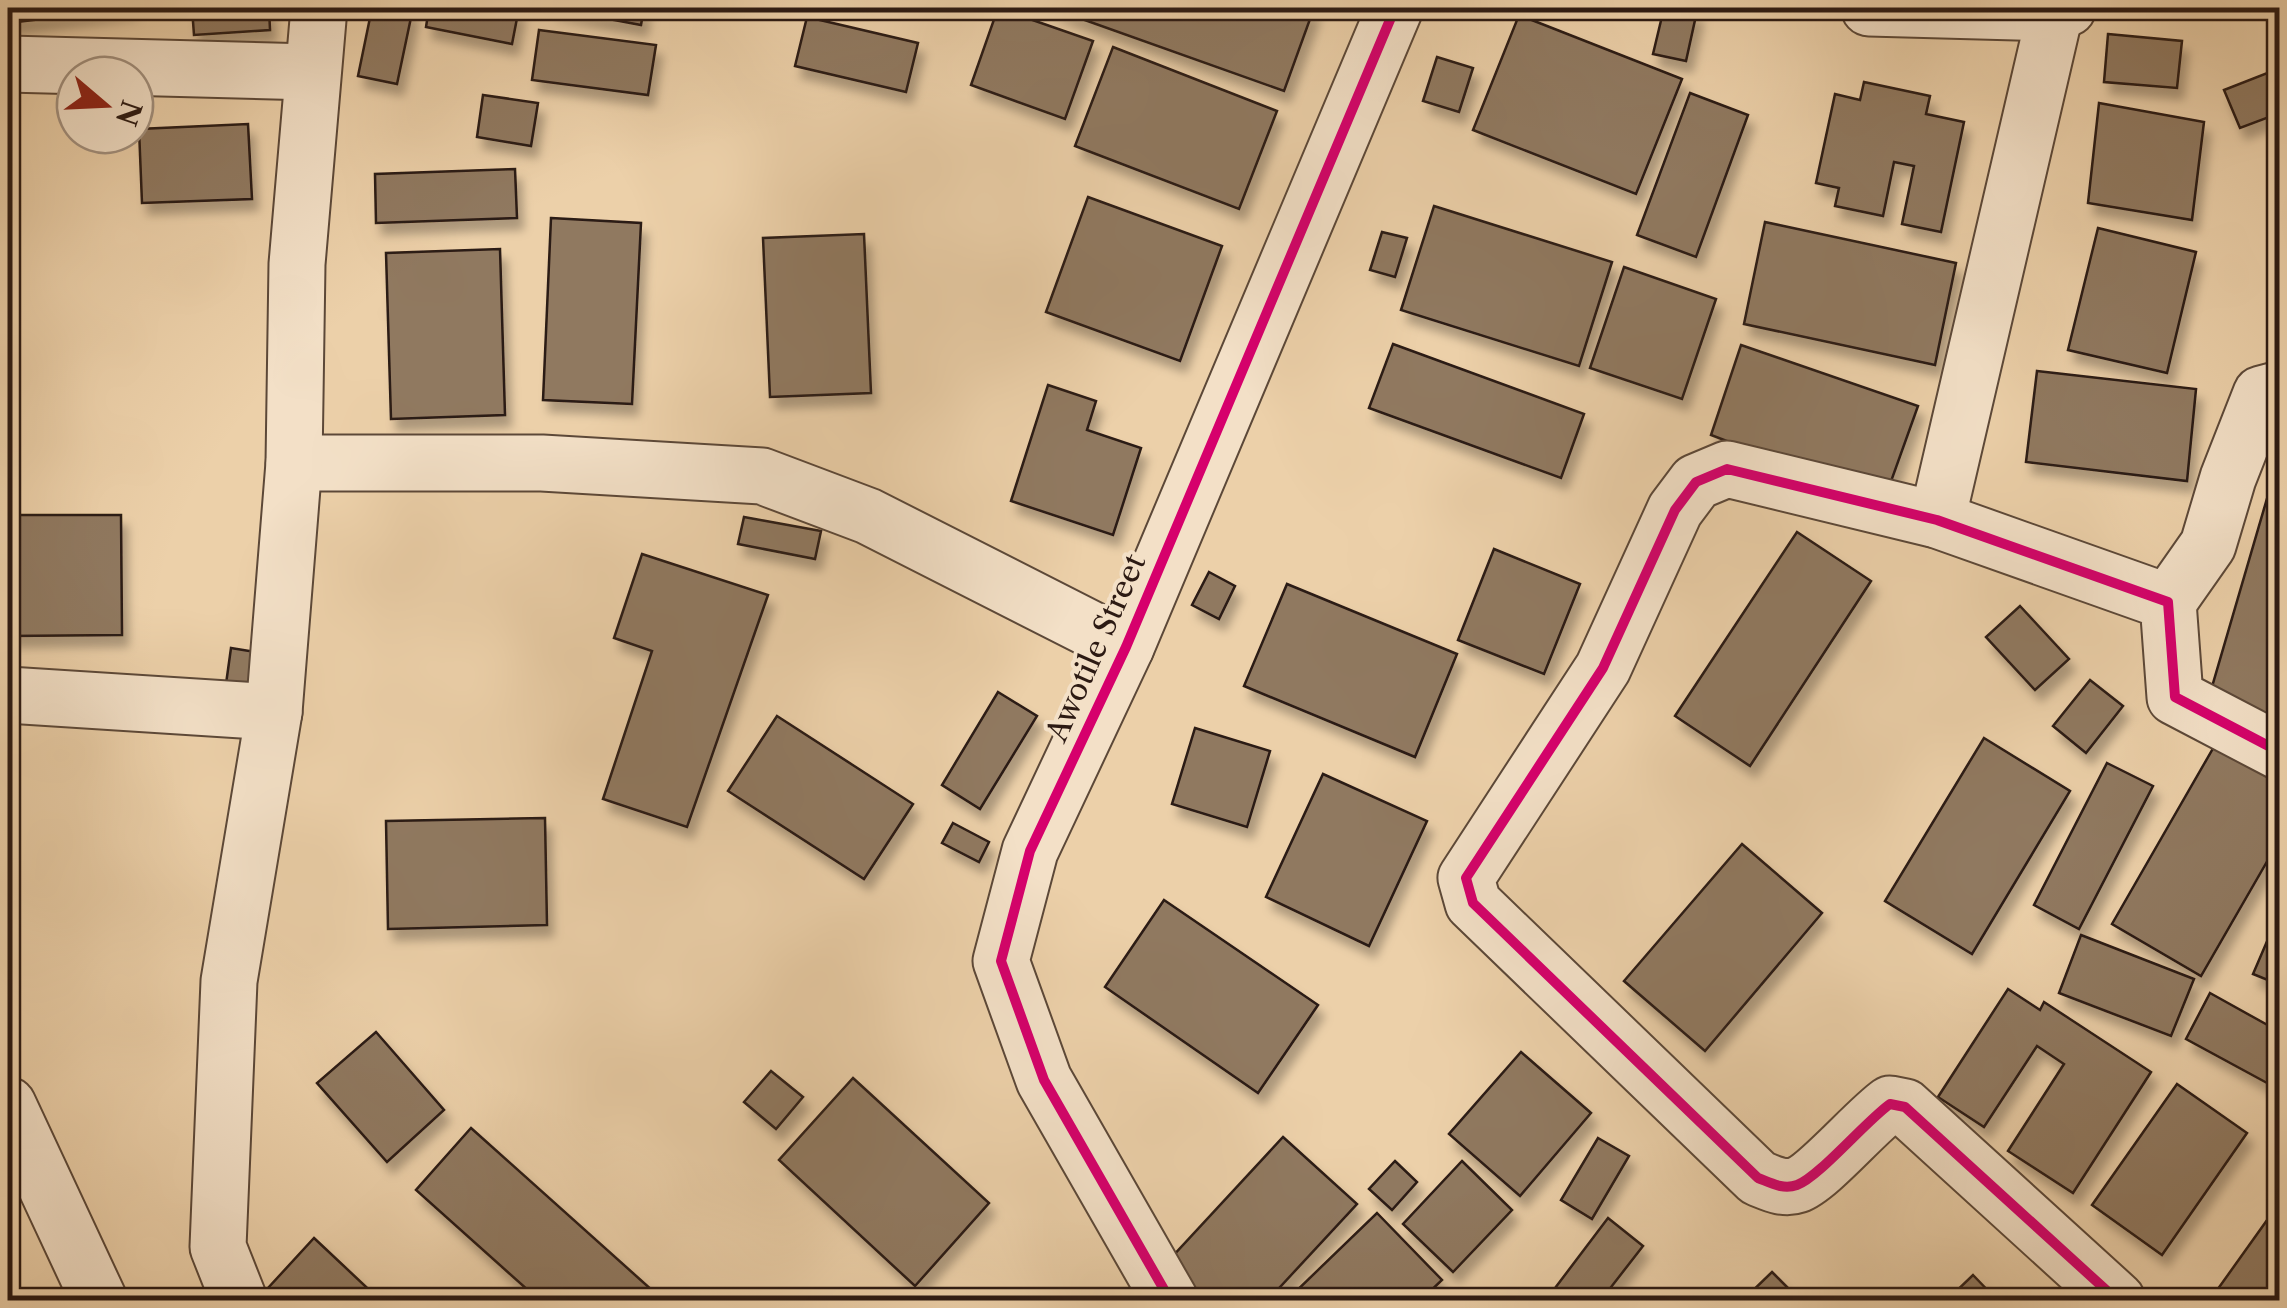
<svg xmlns="http://www.w3.org/2000/svg" width="2287" height="1308" font-family="'Libre Caslon Text',serif">
	<style>
		.building { fill: #907961; stroke: #2c1a13; stroke-width: 2.5; filter: url(#shadow) }
		.lines { fill: none; stroke-linecap: round; stroke-linejoin: round }
		.minor-casing { stroke: #5c4838; stroke-width: 59 }
		.minor { stroke: #f3e0c7; stroke-width: 55 }
		.cycleway-casing { stroke: #f3e0c7; stroke-width: 16 }
		.cycleway { stroke: #d6006c; stroke-width: 10 }
		.labels { text-anchor: middle; stroke-width: 8; stroke-linejoin: round; paint-order: stroke }
		.street-label { font-size: 30px; fill: #2c1a13; stroke: #f3e0c7 }
	</style>
	<defs>
		<filter id="shadow"><feDropShadow dx="6" dy="11" stdDeviation="5" flood-color="#0004"/></filter>
	</defs>
	<rect width="100%" height="100%" fill="#ecd0a9"/>
	<filter id="stains"><feTurbulence type="fractalNoise" baseFrequency=".002" numOctaves="4"/><feColorMatrix values="0 0 0 0 .2 0 0 0 0 .09 0 0 0 0 .02 0 0 0 .5 -.17"/></filter>
	<radialGradient id="worn" r=".72"><stop offset=".6" stop-color="#630" stop-opacity="0"/><stop offset="1" stop-color="#630" stop-opacity=".3"/></radialGradient>
	<g class="building">
		<path d="M 8,8 L 133,8 L 8,23 Z"/>
		<path d="M 192,8 L 269,8 L 270,30 L 194,35 Z"/>
		<path d="M 372,8 L 413,8 L 397,84 L 358,76 Z"/>
		<path d="M 429,8 L 519,8 L 512,44 L 426,27 Z"/>
		<path d="M 550,8 L 644,8 L 641,25 Z"/>
		<path d="M 998,8 L 1093,41 L 1065,119 L 971,85 Z"/>
		<path d="M 1051,8 L 1314,8 L 1284,91 Z"/>
		<path d="M 1664,8 L 1697,11 L 1686,61 L 1653,54 Z"/>
		<path d="M 1519,15 L 1682,79 L 1636,194 L 1473,130 Z"/>
		<path d="M 807,17 L 918,43 L 906,92 L 795,66 Z"/>
		<path d="M 539,30 L 656,45 L 648,95 L 532,80 Z"/>
		<path d="M 2108,34 L 2182,41 L 2177,88 L 2104,82 Z"/>
		<path d="M 1113,47 L 1277,111 L 1239,209 L 1075,146 Z"/>
		<path d="M 1437,57 L 1473,68 L 1459,112 L 1423,101 Z"/>
		<path d="M 2280,68 L 2280,113 L 2240,128 L 2224,90 Z"/>
		<path d="M 1864,82 L 1930,96 L 1926,114 L 1964,122 L 1941,232 L 1902,224 L 1914,166 L 1894,162 L 1883,216 L 1835,206 L 1839,188 L 1816,183 L 1835,94 L 1860,100 Z"/>
		<path d="M 1690,93 L 1748,115 L 1696,257 L 1637,235 Z"/>
		<path d="M 483,95 L 538,103 L 531,146 L 477,137 Z"/>
		<path d="M 2099,103 L 2204,122 L 2192,220 L 2088,203 Z"/>
		<path d="M 248,124 L 252,199 L 142,203 L 139,129 Z"/>
		<path d="M 515,169 L 517,218 L 376,223 L 375,174 Z"/>
		<path d="M 1088,197 L 1222,246 L 1180,361 L 1046,312 Z"/>
		<path d="M 1434,206 L 1612,262 L 1579,366 L 1401,310 Z"/>
		<path d="M 551,218 L 641,223 L 632,404 L 543,400 Z"/>
		<path d="M 1765,222 L 1956,263 L 1935,365 L 1744,324 Z"/>
		<path d="M 2098,228 L 2196,252 L 2167,373 L 2068,350 Z"/>
		<path d="M 1382,232 L 1407,238 L 1395,277 L 1370,270 Z"/>
		<path d="M 864,234 L 871,393 L 770,397 L 763,238 Z"/>
		<path d="M 500,249 L 505,415 L 391,419 L 386,253 Z"/>
		<path d="M 1624,267 L 1716,299 L 1682,399 L 1590,368 Z"/>
		<path d="M 1393,344 L 1584,414 L 1561,478 L 1369,408 Z"/>
		<path d="M 1741,345 L 1918,406 L 1884,501 L 1711,435 Z"/>
		<path d="M 2037,371 L 2196,389 L 2187,481 L 2026,462 Z"/>
		<path d="M 1048,385 L 1096,401 L 1087,430 L 1141,448 L 1113,535 L 1011,501 Z"/>
		<path d="M 2280,454 L 2280,726 L 2207,704 Z"/>
		<path d="M 8,515 L 121,515 L 122,635 L 8,636 Z"/>
		<path d="M 744,517 L 821,531 L 815,559 L 738,544 Z"/>
		<path d="M 1797,532 L 1871,581 L 1750,766 L 1675,716 Z"/>
		<path d="M 1494,549 L 1580,584 L 1544,674 L 1458,640 Z"/>
		<path d="M 642,554 L 768,595 L 687,827 L 603,799 L 652,651 L 614,638 Z"/>
		<path d="M 1209,572 L 1235,586 L 1219,619 L 1192,605 Z"/>
		<path d="M 1287,584 L 1457,654 L 1415,757 L 1244,686 Z"/>
		<path d="M 2020,606 L 2069,659 L 2035,690 L 1986,637 Z"/>
		<path d="M 231,648 L 274,655 L 268,691 L 226,684 Z"/>
		<path d="M 2090,680 L 2123,706 L 2086,753 L 2053,726 Z"/>
		<path d="M 998,692 L 1037,716 L 980,809 L 942,785 Z"/>
		<path d="M 777,716 L 913,804 L 864,879 L 728,791 Z"/>
		<path d="M 1195,728 L 1270,751 L 1247,827 L 1172,804 Z"/>
		<path d="M 1984,738 L 2070,791 L 1972,954 L 1885,901 Z"/>
		<path d="M 2215,745 L 2280,783 L 2280,839 L 2201,976 L 2112,924 Z"/>
		<path d="M 2107,763 L 2153,786 L 2079,929 L 2034,905 Z"/>
		<path d="M 1323,774 L 1427,821 L 1369,946 L 1266,897 Z"/>
		<path d="M 545,818 L 547,925 L 388,929 L 386,821 Z"/>
		<path d="M 953,823 L 989,842 L 979,862 L 942,843 Z"/>
		<path d="M 1742,844 L 1822,913 L 1705,1051 L 1624,981 Z"/>
		<path d="M 1164,900 L 1318,1005 L 1258,1093 L 1105,987 Z"/>
		<path d="M 2280,911 L 2280,985 L 2253,974 Z"/>
		<path d="M 2081,935 L 2194,979 L 2171,1036 L 2059,993 Z"/>
		<path d="M 2008,989 L 2040,1010 L 2044,1002 L 2151,1072 L 2073,1193 L 2008,1151 L 2064,1064 L 2037,1046 L 1984,1127 L 1938,1097 Z"/>
		<path d="M 2210,993 L 2280,1032 L 2280,1090 L 2186,1039 Z"/>
		<path d="M 376,1032 L 444,1110 L 387,1162 L 317,1083 Z"/>
		<path d="M 1521,1052 L 1591,1113 L 1520,1196 L 1449,1134 Z"/>
		<path d="M 771,1071 L 803,1097 L 776,1129 L 744,1102 Z"/>
		<path d="M 853,1078 L 989,1203 L 915,1286 L 779,1160 Z"/>
		<path d="M 2177,1084 L 2247,1133 L 2162,1255 L 2092,1205 Z"/>
		<path d="M 471,1128 L 663,1300 L 539,1300 L 416,1190 Z"/>
		<path d="M 1283,1137 L 1357,1204 L 1268,1300 L 1190,1300 L 1159,1271 Z"/>
		<path d="M 1598,1138 L 1629,1156 L 1592,1219 L 1561,1200 Z"/>
		<path d="M 1395,1161 L 1417,1182 L 1392,1210 L 1369,1189 Z"/>
		<path d="M 1462,1161 L 1512,1210 L 1453,1272 L 1403,1224 Z"/>
		<path d="M 2280,1202 L 2280,1300 L 2210,1300 Z"/>
		<path d="M 1377,1213 L 1442,1280 L 1421,1300 L 1287,1300 Z"/>
		<path d="M 1608,1218 L 1643,1246 L 1601,1300 L 1546,1300 Z"/>
		<path d="M 314,1238 L 380,1300 L 257,1300 Z"/>
		<path d="M 1772,1272 L 1800,1300 L 1743,1300 Z"/>
		<path d="M 1973,1275 L 1997,1300 L 1947,1300 Z"/>
	</g>
	<g class="lines">
		<defs>
			<g id="minor">
				<path d="M 1869,8 L 2055,13 L 2068,8"/>
				<path d="M 8,64 L 312,72"/>
				<path d="M 294,463 L 542,463 L 762,476 L 868,516 L 1126,647"/>
				<path d="M 1937,520 L 2055,13"/>
				<path d="M 2168,602 L 2208,545 L 2228,478 L 2261,394 L 2280,389"/>
				<path d="M 8,695 L 274,712"/>
				<path d="M 8,1105 L 99,1300"/>
				<path d="M 239,1300 L 218,1247 L 229,981 L 274,712 L 294,463 L 297,264 L 319,8"/>
				<path d="M 1170,1300 L 1044,1080 L 1001,961 L 1030,851 L 1126,647 L 1395,8"/>
				<path d="M 2117,1300 L 1905,1107 L 1890,1104 C 1866,1121 1818,1178 1797,1185 C 1783,1190 1771,1183 1758,1178 L 1473,903 L 1466,878 L 1603,668 L 1675,510 L 1696,482 L 1727,469 L 1937,520 L 2168,602 L 2175,697 L 2280,752"/>
			</g>
		</defs>
		<use href="#minor" class="minor-casing"/>
		<use href="#minor" class="minor"/>
		<defs>
			<g id="cycleway">
				<path d="M 1170,1300 L 1044,1080 L 1001,961 L 1030,851 L 1126,647 L 1395,8"/>
				<path d="M 2117,1300 L 1905,1107 L 1890,1104 C 1866,1121 1818,1178 1797,1185 C 1783,1190 1771,1183 1758,1178 L 1473,903 L 1466,878 L 1603,668 L 1675,510 L 1696,482 L 1727,469 L 1937,520 L 2168,602 L 2175,697 L 2280,752"/>
			</g>
		</defs>
		<use href="#cycleway" class="cycleway-casing"/>
		<use href="#cycleway" class="cycleway"/>
	</g>
	<g class="labels">
		<g class="street-label">
			<text transform="translate(1096 648) rotate(-66)" y="10">Awotile Street</text>
		</g>
	</g>
	<rect width="2287" height="1308" fill="none" stroke="#ecd0a9" stroke-width="40"/>
	<rect x="10" y="10" width="2267" height="1288" fill="none" stroke="#2c1a13" stroke-width="5"/>
	<rect x="20" y="20" width="2247" height="1268" fill="none" stroke="#2c1a13" stroke-width="2.5"/>
	<g transform="translate(105 105) rotate(109)"><circle r="48" fill="#f3e0c7" stroke="#a3917f" stroke-width="2.5"/>
	<path d="M0-8L18 38L0 25L-18 38Z" fill="#8f2418"/>
	<text y="-15" font-size="28" font-weight="bold" text-anchor="middle" fill="#2c1a13">N</text>
	</g>
	<rect width="100%" height="100%" filter="url(#stains)"/>
	<rect width="100%" height="100%" fill="url(#worn)"/>
</svg>
